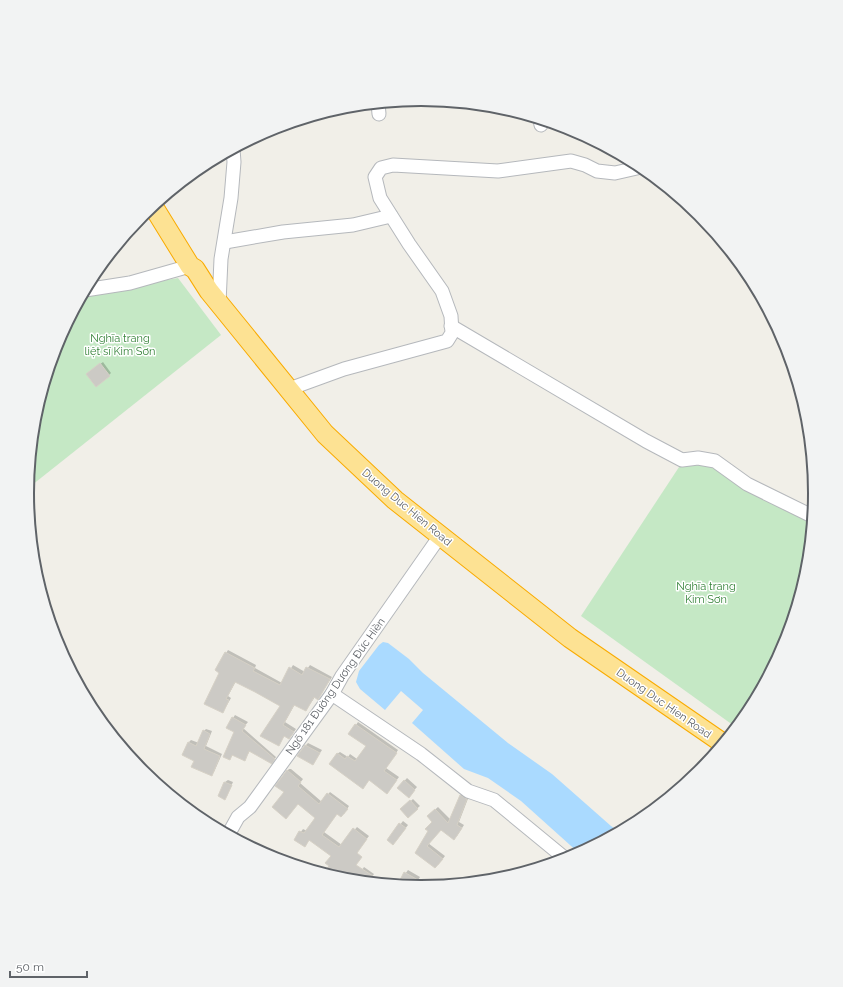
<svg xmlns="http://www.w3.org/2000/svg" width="843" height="987" font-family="Raleway,sans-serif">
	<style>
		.green { fill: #c5e8c5 }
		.water { fill: #aadaff }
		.shadow { fill: #0003 }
		.building { fill: #cccac5; stroke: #d6d1c6 }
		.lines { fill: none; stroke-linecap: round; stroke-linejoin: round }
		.minor-casing { stroke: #b5b8bc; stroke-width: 15 }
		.highway-casing { stroke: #f9ab00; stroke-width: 21 }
		.minor { stroke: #fff; stroke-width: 13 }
		.highway { stroke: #fde293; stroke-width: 19 }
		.labels { text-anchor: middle; stroke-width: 3; stroke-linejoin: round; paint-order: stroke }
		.park-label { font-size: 11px; fill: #348238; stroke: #fff }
		.street-label { font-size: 11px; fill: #5f6368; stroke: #fff }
		.rim { fill: none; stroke: #5f6368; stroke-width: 2 }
	</style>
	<rect width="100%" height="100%" fill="#f1efe8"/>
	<g class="green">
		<path d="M 178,278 L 221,335 L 27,489 L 35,416 L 57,342 L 82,295 Z"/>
		<path d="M 698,458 L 814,514 L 808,571 L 786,645 L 749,713 L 737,728 L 581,616 L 683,461 Z"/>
	</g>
	<path class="water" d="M 383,642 L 388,643 L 409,659 L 423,673 L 508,743 L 552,774 L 611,826 L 620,832 L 580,854 L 521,801 L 488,778 L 464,769 L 412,723 L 423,710 L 401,691 L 385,710 L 360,689 L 356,682 L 359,671 L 379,645 Z"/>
	<g class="shadow">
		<path d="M 103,362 L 111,373 L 109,375 L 90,372 Z"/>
		<path d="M 228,650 L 256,665 L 255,668 L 282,683 L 293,665 L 305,672 L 310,665 L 332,677 L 320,696 L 318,698 L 315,697 L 306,710 L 295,704 L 285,722 L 296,729 L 292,735 L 285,735 L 278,745 L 281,706 L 236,681 L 228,696 L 231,698 L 223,712 L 220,672 L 216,670 Z"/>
		<path d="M 235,715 L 248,722 L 243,728 L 276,757 L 274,760 L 250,751 L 244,760 L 233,754 L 230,759 L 235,731 L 233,718 Z"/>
		<path d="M 358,722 L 398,750 L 386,768 L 399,777 L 387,793 L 370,779 L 365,785 L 337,754 L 340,752 L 348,757 L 350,754 L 357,759 L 367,746 L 350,734 Z"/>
		<path d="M 206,729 L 212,731 L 206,746 L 222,754 L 214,772 L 212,774 L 195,760 L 189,742 L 191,740 L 199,743 L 204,731 Z"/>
		<path d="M 308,743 L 322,750 L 313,764 L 306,745 Z"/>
		<path d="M 289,769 L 291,769 L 303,779 L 300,783 L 322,802 L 330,792 L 349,806 L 344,814 L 337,813 L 324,832 L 342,845 L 357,827 L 369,836 L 337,878 L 324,874 L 330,866 L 332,855 L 310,839 L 305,846 L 295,840 L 303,829 L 307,831 L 316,818 L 286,792 L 286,772 Z"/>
		<path d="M 407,778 L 417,787 L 409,796 L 399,787 Z"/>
		<path d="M 228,780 L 233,782 L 227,796 L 225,798 L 219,796 L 225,782 Z"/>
		<path d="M 463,793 L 469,796 L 459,822 L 464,825 L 457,836 L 441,829 L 428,843 L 445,856 L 438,865 L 417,853 L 433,822 L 428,816 L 438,807 L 451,820 L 461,795 Z"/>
		<path d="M 413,799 L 420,806 L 408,816 L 402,809 Z"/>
		<path d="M 403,821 L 408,825 L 396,841 L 388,840 Z"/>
		<path d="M 283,859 L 292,864 L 281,861 Z"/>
		<path d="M 364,867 L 374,874 L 368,883 L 354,881 Z"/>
		<path d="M 408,870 L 420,877 L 414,887 L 405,886 L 400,881 Z"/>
	</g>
	<g class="building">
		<path d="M 100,363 L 110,376 L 96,387 L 86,374 Z"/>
		<path d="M 225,652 L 255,668 L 253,671 L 280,685 L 289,667 L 302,675 L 306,667 L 330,679 L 318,700 L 314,697 L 306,711 L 294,705 L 283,725 L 294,732 L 289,739 L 284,736 L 279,746 L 260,736 L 280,706 L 255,692 L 235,682 L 226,699 L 229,700 L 223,713 L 204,704 L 219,673 L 215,670 Z"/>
		<path d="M 232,717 L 246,725 L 242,731 L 275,759 L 272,764 L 249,751 L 245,761 L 232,755 L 230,760 L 223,757 L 234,732 L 226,728 Z"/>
		<path d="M 355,724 L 397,753 L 384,771 L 397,780 L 387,794 L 369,780 L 363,789 L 329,764 L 337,753 L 345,759 L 347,756 L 355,761 L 366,746 L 348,734 Z"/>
		<path d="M 203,730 L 210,734 L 204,749 L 220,756 L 212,776 L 191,767 L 194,761 L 182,755 L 188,742 L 196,746 Z"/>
		<path d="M 305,745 L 320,753 L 313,765 L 297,756 Z"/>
		<path d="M 287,770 L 301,782 L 298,786 L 319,804 L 327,793 L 348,809 L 341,817 L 337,814 L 322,835 L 339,847 L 353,828 L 367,839 L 357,853 L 362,857 L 356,865 L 373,876 L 368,883 L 344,880 L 323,874 L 329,866 L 325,863 L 331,856 L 309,840 L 305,847 L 294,840 L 299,831 L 304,833 L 315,818 L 298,804 L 286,819 L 272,807 L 284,792 L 275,786 Z"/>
		<path d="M 404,780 L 415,790 L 409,798 L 397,788 Z"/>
		<path d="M 224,782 L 232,785 L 225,800 L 218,796 Z"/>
		<path d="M 460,795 L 467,799 L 457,825 L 462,828 L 454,840 L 441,830 L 427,846 L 443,859 L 435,868 L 415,853 L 428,831 L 425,829 L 432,822 L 427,816 L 435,809 L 448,823 Z"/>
		<path d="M 410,800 L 418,809 L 408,818 L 400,809 Z"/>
		<path d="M 399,823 L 406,828 L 393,845 L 387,840 Z"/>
		<path d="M 404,872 L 418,880 L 414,887 L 403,886 L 399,882 Z"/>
	</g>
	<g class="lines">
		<defs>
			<g id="minor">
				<path d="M 378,103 L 379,114"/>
				<path d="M 540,119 L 541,125"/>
				<path d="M 225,242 L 283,232 L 353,225 L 391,216"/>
				<path d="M 85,290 L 130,283 L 190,266"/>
				<path d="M 219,303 L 221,259 L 231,198 L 234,162 L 233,149"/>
				<path d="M 451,326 L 646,441 L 682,460 L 698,458 L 715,461 L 747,484 L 814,517"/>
				<path d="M 289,389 L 344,369 L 447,341 L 452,333 L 451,316 L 442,291 L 409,244 L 380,198 L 375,177 L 381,168 L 393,165 L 498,171 L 571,161 L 585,165 L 597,171 L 615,173 L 637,168 L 641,166"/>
				<path d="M 332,694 L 421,754 L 468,791 L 494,800 L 567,860"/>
				<path d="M 228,835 L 238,817 L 250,807 L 332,694 L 342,676 L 440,536"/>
			</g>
			<path id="highway" d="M 153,206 L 190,266 L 195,269 L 209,291 L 325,434 L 395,500 L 570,638 L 724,744"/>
		</defs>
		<use href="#minor" class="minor-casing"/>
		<use href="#highway" class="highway-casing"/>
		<use href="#minor" class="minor"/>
		<use href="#highway" class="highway"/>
	</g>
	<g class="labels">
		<g class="park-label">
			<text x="120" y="342">Nghĩa trang<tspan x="120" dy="13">liệt sĩ Kim Sơn</tspan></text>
			<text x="706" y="590">Nghĩa trang<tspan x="706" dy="13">Kim Sơn</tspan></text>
		</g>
		<g class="street-label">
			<text transform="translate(407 507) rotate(40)" y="4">Duong Duc Hien Road</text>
			<text transform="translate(335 686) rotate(-55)" y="4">Ngõ 181 Đường Dương Đức Hiền</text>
			<text transform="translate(664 703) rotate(35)" y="4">Duong Duc Hien Road</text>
		</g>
	</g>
	<path d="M0 0H843V987H0ZM34 493a387 387 0 1 1 774 0a387 387 0 1 1-774 0Z" fill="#f2f3f3" fill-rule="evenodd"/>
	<path class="rim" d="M34 493a387 387 0 1 1 774 0a387 387 0 1 1-774 0Z"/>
	<path d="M10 971v6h77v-6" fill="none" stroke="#5f6368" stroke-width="2"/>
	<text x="16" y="971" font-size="12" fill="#5f6368" stroke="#ffffff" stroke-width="3" paint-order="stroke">50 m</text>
</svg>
